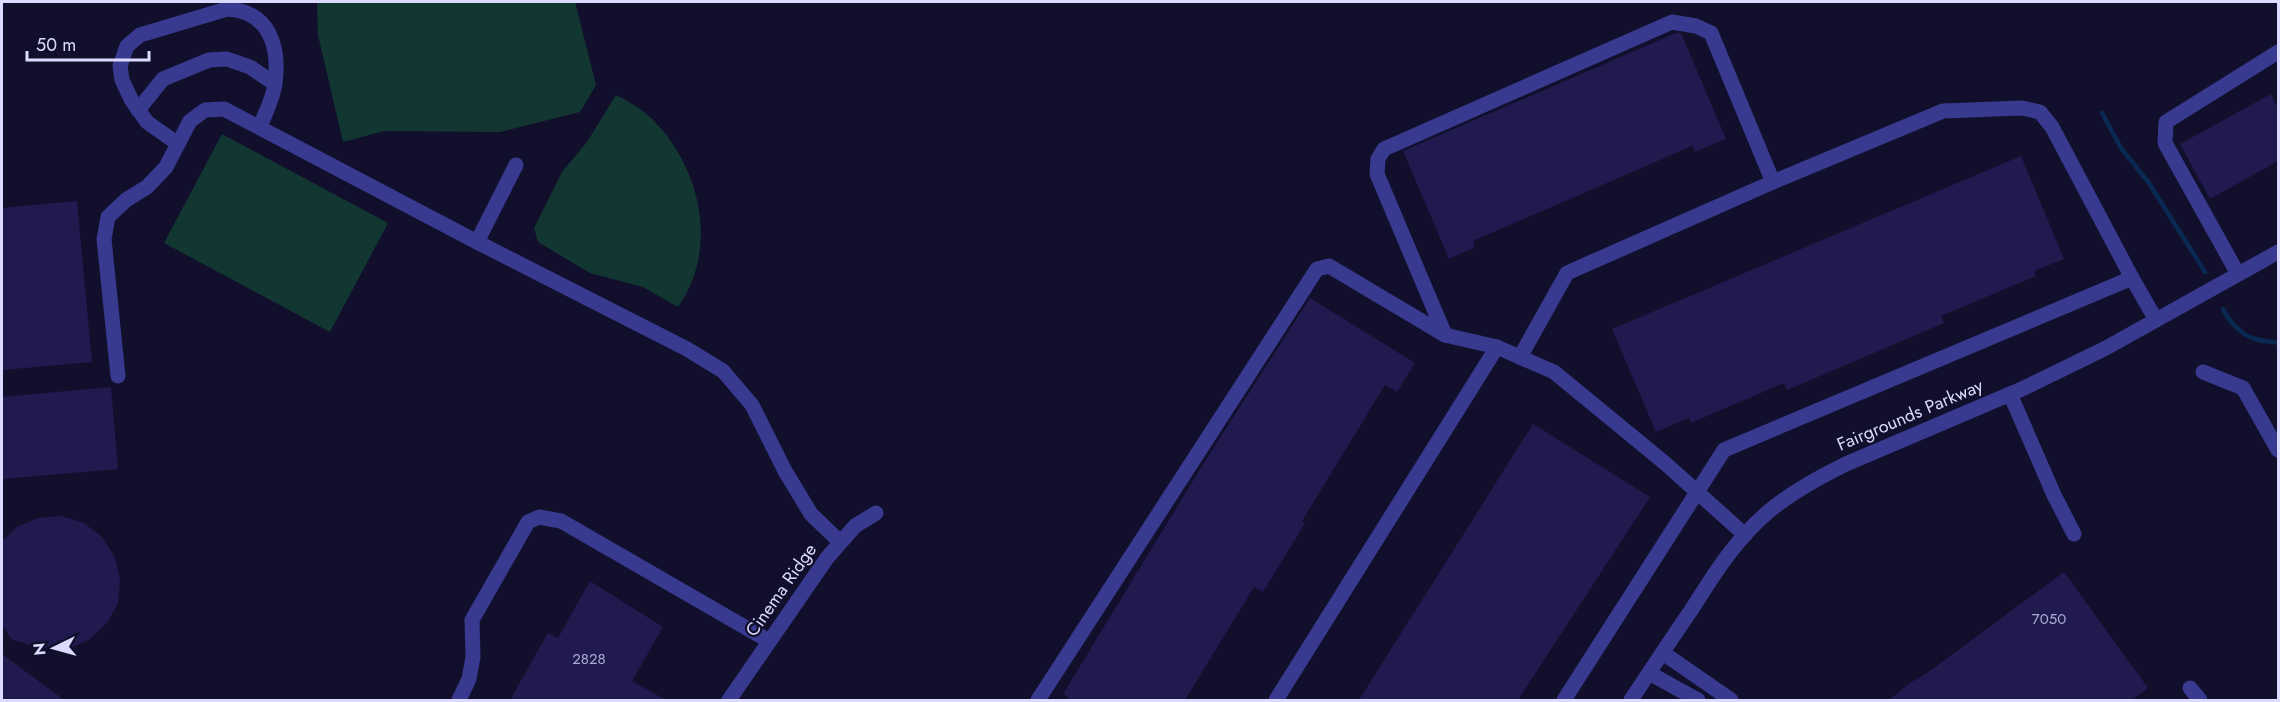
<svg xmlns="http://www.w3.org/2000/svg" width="2280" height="702" font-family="Jost,sans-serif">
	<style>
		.green { fill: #123733 }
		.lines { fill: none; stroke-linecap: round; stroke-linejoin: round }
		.stream { stroke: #092952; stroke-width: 4.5 }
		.building { fill: #211a4f }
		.minor { stroke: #373a8f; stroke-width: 15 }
		.labels { text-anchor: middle; stroke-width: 4.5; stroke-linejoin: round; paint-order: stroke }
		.number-label { font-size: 15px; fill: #adaad3 }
		.street-label { font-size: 18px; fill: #dcdaff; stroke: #120f2c }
	</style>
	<rect width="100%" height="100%" fill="#120f2c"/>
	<g class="green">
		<path d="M 317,2 L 575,2 L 596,85 L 580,112 L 500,132 L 384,131 L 343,142 L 318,35 Z"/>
		<path d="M 616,95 C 630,102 643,110 654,121 C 701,169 719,249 678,307 L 643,287 L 590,273 L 538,242 L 534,228 L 562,172 L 587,142 Z"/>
		<path d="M 222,134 L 388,223 L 330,332 L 164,243 Z"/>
	</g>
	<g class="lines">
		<g class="stream">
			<path d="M 2102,113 L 2121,148 L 2149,183 L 2205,272"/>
			<path d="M 2223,309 C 2230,323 2243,337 2259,340 C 2266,342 2272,341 2278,343"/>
		</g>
	</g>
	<g class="building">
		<path d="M 1676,33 L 1681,33 L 1726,139 L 1695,152 L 1692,146 L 1473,241 L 1475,247 L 1449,259 L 1403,151 Z"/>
		<path d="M 2271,94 L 2278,109 L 2278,161 L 2210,199 L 2180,144 Z"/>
		<path d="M 2021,156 L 2064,259 L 2034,271 L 2036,276 L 1941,316 L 1944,323 L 1787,390 L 1784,383 L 1691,423 L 1689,418 L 1656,432 L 1612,329 Z"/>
		<path d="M 77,201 L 92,362 L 2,370 L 2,208 Z"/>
		<path d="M 1310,298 L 1415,363 L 1397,392 L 1385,385 L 1302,521 L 1305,523 L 1263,592 L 1254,587 L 1185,700 L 1072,700 L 1063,694 L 1205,461 Z"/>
		<path d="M 111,387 L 118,469 L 2,479 L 2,397 Z"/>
		<path d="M 1533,424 L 1650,497 L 1518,700 L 1359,700 Z"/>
		<path d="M 62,516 L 84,523 L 102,537 L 115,557 L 120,580 L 118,603 L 107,623 L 90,639 L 69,649 L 46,650 L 11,639 L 2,624 L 2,541 L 17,527 L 38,518 Z"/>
		<path d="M 2064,572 L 2148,688 L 2132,700 L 1889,700 L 1910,683 L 1927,673 Z"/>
		<path d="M 590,581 L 663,627 L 632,681 L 666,700 L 510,700 L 548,633 L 558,638 Z"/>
		<path d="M 2,654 L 64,700 L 2,700 Z"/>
	</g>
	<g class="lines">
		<g class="minor">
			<path d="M 138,110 L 163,79 L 209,60 L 227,59 L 250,67 L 275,84"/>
			<path d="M 178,144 L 147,122 L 132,101 L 122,80 L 120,66 L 127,46 L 140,35 L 227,9 C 269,11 280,46 275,83 C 274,97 265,113 260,127"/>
			<path d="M 477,242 L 516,165"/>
			<path d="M 2238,274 L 2165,143 L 2166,122 L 2278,52"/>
			<path d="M 2132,278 L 2156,320"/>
			<path d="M 1497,347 L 1445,335 L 1377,174 L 1378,159 L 1384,149 L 1672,22 L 1696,26 L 1711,33 L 1773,182 L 1943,111 L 2022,108 L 2040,112 L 2052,127 L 2132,278 L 1724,450 L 1564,700"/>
			<path d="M 1520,357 L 1567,273 L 1773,182"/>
			<path d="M 2203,372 L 2243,388 L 2278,450"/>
			<path d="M 118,376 L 104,239 L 108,217 L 126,200 L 147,187 L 166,167 L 190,121 L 205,110 L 224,109 L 477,242 L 687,349 L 723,371 L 752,405 L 785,471 L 811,514 L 840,542"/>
			<path d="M 2010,394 L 2054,495 L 2074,534"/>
			<path d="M 1663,653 L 1731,700"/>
			<path d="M 1649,673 L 1698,700"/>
			<path d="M 2190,688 L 2200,700"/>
			<path d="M 459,700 L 469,679 L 473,657 L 472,620 L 528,522 L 539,517 L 561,521 L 769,641"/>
			<path d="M 729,700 L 827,558 L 855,526 L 876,513"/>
			<path d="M 1038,700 L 1317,269 L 1329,266 L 1445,335"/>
			<path d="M 1276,700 L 1497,347 L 1554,372 L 1666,464 L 1745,535"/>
			<path d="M 1631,700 C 1651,670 1671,639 1692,609 C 1714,574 1736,539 1768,512 C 1792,492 1818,478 1846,464 L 2022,389 L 2106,348 L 2278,252"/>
		</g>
	</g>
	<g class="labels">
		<g class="number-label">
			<text x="2049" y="624">7050</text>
			<text x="589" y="664">2828</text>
		</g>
		<g class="street-label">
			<text transform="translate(1910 415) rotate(-23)" y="6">Fairgrounds Parkway</text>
			<text transform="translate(781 590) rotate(-55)" y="6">Cinema Ridge</text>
		</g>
	</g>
	<rect width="2280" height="702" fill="none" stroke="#dcdaff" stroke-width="6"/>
	<g transform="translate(54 648) rotate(265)" stroke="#120f2c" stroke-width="4.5" paint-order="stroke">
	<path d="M0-4.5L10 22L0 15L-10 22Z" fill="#dcdaff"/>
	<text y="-9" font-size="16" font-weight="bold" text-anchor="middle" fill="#dcdaff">N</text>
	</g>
	<path d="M27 51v9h122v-9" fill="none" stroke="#dcdaff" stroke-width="3"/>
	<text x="36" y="51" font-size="18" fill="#dcdaff" stroke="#120f2c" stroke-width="4.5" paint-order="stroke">50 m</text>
</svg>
